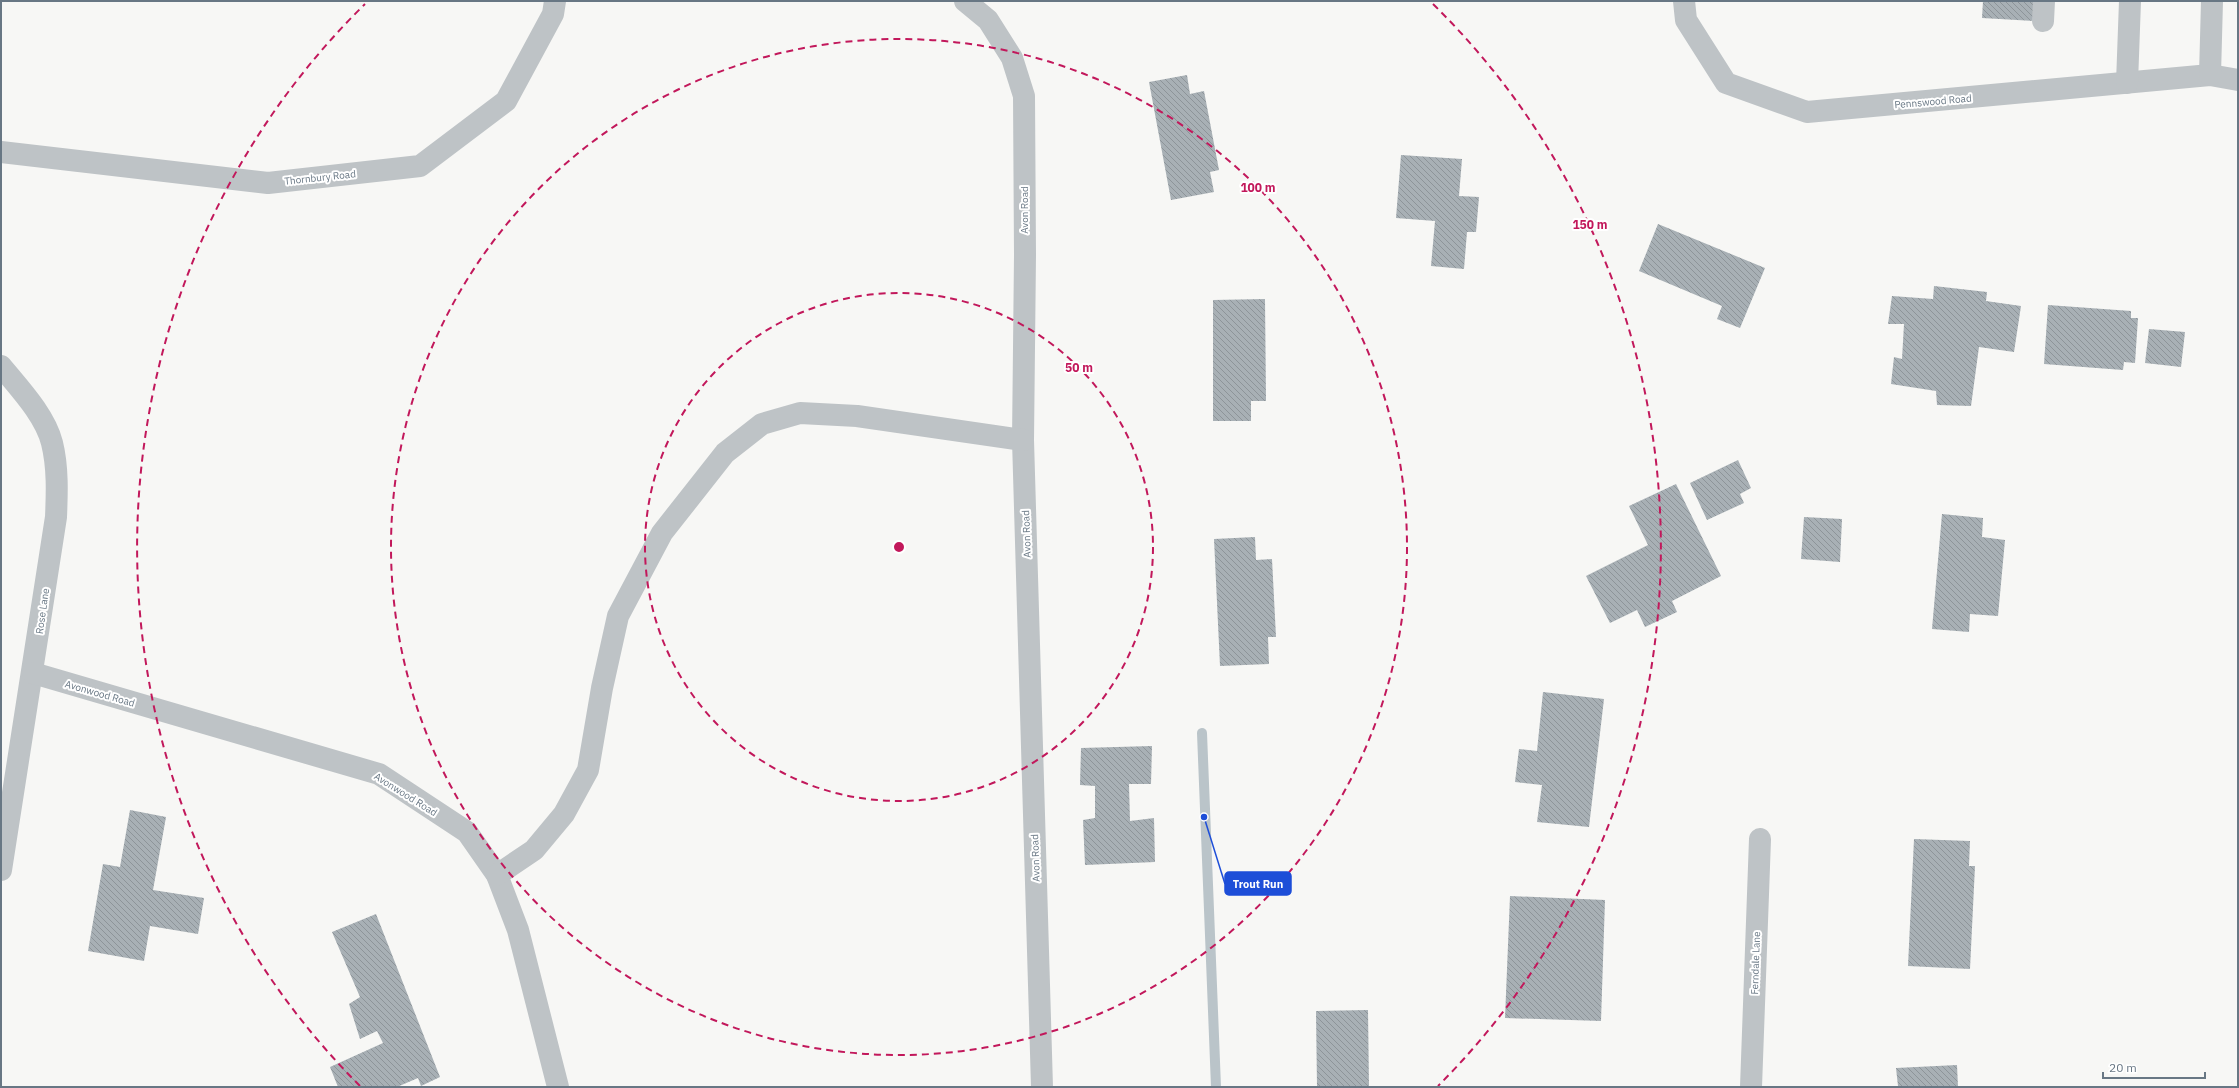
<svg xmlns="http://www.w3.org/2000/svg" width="2239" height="1088" font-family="'IBM Plex Sans',sans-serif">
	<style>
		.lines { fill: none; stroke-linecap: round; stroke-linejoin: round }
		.stream { stroke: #bac4c9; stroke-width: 10 }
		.building { fill: url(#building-back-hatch) }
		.minor { stroke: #bec3c6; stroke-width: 22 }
		.ring { fill: none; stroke: #c2185b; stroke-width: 2; stroke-dasharray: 7 5 }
		.labels { text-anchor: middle; stroke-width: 4; stroke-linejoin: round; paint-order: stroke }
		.street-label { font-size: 10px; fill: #687784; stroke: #fff }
		.centre { fill: #c2185b; stroke: #fff; stroke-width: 2 }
		.ring-label { font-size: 12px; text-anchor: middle; font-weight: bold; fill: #c2185b; stroke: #fff; stroke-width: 4; stroke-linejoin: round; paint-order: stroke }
		.leader { fill: none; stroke: #1d4ed8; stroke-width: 1.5 }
		.callout-dot { fill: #1d4ed8; stroke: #fff; stroke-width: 1.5 }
		.callout { fill: #1d4ed8; stroke: #1d4ed8; stroke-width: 1.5 }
		.callout-label { font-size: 11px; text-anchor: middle; font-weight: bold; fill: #fff }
	</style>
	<defs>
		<pattern id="building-back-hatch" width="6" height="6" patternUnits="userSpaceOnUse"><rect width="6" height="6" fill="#a8b0b5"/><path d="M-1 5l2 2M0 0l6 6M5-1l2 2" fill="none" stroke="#8d9499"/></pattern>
	</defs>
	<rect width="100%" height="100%" fill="#f7f7f5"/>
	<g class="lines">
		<path class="stream" d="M 1202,733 L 1216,1087"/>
	</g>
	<g class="building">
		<path d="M 1983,1 L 2036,1 L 2036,21 L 1982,18 Z"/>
		<path d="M 1187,75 L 1190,94 L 1204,91 L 1219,170 L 1210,172 L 1214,192 L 1171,200 L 1149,82 Z"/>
		<path d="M 1401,155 L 1462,159 L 1459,196 L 1479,197 L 1476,232 L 1467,232 L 1464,269 L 1431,266 L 1435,221 L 1396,218 Z"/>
		<path d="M 1658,224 L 1765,268 L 1740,328 L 1717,319 L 1722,306 L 1639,271 Z"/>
		<path d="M 1934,286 L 1987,292 L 1986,301 L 2021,306 L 2014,352 L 1979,347 L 1971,406 L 1937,405 L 1936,391 L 1891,384 L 1894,357 L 1902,359 L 1904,324 L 1888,324 L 1892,296 L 1933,299 Z"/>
		<path d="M 1265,299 L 1266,401 L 1251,401 L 1251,421 L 1213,421 L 1213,300 Z"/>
		<path d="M 2048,305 L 2131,311 L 2131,318 L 2138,318 L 2135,363 L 2124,362 L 2123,370 L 2044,364 Z"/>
		<path d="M 2149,329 L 2185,332 L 2181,367 L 2145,363 Z"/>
		<path d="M 1738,460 L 1751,488 L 1740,494 L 1744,503 L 1707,520 L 1690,483 Z"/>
		<path d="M 1676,484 L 1721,576 L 1672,601 L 1677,612 L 1645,627 L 1637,610 L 1610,623 L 1586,576 L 1648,545 L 1629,506 Z"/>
		<path d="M 1942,514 L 1983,518 L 1982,537 L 2005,540 L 1998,616 L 1970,614 L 1969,632 L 1932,629 Z"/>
		<path d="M 1804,517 L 1842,519 L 1840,562 L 1801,559 Z"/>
		<path d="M 1255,537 L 1256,560 L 1272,559 L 1276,637 L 1268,637 L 1269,664 L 1220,666 L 1214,539 Z"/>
		<path d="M 1543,692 L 1604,699 L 1589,827 L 1537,822 L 1542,785 L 1515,782 L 1519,749 L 1537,751 Z"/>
		<path d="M 1152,746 L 1151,784 L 1129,784 L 1130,821 L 1154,818 L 1155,862 L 1085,865 L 1083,820 L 1095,818 L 1095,786 L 1080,785 L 1081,748 Z"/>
		<path d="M 130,810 L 166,817 L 153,890 L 204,898 L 198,934 L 150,926 L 144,961 L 88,951 L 103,864 L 120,867 Z"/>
		<path d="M 1914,839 L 1970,841 L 1969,866 L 1975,866 L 1970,969 L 1908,966 Z"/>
		<path d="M 1510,896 L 1605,900 L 1601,1021 L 1505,1018 Z"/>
		<path d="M 376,914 L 440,1077 L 421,1086 L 418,1078 L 397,1087 L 338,1087 L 330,1067 L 383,1043 L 377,1031 L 360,1039 L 349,1004 L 360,997 L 332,932 Z"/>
		<path d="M 1368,1010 L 1369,1087 L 1317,1087 L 1316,1011 Z"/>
		<path d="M 1957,1065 L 1958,1087 L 1895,1087 L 1898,1086 L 1896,1068 Z"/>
	</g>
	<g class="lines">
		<g class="minor">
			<path d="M 965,1 L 988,20 L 1012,58 L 1024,96 L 1025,255 L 1023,440 L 1042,1087"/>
			<path d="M 1684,1 L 1686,20 L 1726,83 L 1807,112 L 2210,75 L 2238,80"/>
			<path d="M 2043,21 L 2044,1"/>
			<path d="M 2210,75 L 2212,1"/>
			<path d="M 2127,83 L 2130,1"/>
			<path d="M 1,152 L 268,183 L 420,166 L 506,101 L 553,14 L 555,1"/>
			<path d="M 1,366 C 19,388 45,415 52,443 C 58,467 57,494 56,517 L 1,870"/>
			<path d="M 33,673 L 379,774 L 467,832 L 497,875 L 518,930 L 558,1087"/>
			<path d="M 497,875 L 534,850 L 564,814 L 588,770 L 602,688 L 618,616 L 662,533 L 725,453 L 762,424 L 800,413 L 857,416 L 1023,440"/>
			<path d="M 1751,1087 L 1760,839"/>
		</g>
	</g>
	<g class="ring">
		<circle cx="899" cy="547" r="254"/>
		<circle cx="899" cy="547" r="508"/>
		<path d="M360 1086A762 762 0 0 1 365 4M1433 4A762 762 0 0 1 1438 1086"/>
	</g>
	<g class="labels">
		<g class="street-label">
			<text transform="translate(1933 101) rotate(-5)" y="4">Pennswood Road</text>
			<text transform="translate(320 177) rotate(-6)" y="4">Thornbury Road</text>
			<text transform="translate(1024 210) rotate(-90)" y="4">Avon Road</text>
			<text transform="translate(1026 534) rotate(-92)" y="4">Avon Road</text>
			<text transform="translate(42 611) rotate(-82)" y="4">Rose Lane</text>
			<text transform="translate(100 693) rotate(16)" y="4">Avonwood Road</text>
			<text transform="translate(406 794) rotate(32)" y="4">Avonwood Road</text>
			<text transform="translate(1035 858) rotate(-92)" y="4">Avon Road</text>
			<text transform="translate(1755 963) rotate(-88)" y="4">Ferndale Lane</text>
		</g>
	</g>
	<circle cx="899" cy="547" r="6" class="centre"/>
	<g class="ring-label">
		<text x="1258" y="192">100 m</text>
		<text x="1590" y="229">150 m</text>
		<text x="1079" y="372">50 m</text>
	</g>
	<path class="leader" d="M1204 817L1225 884"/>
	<circle class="callout-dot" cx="1204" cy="817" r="4"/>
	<rect class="callout" x="1225" y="872" width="66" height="23" rx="4"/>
	<g class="callout-label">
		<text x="1258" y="888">Trout Run</text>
	</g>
	<rect width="2239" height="1088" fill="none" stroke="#687784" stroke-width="4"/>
	<path d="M2103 1072v6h102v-6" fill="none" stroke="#687784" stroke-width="2"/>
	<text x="2109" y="1072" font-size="12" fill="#687784" stroke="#ffffff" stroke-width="3" paint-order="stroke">20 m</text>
</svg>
